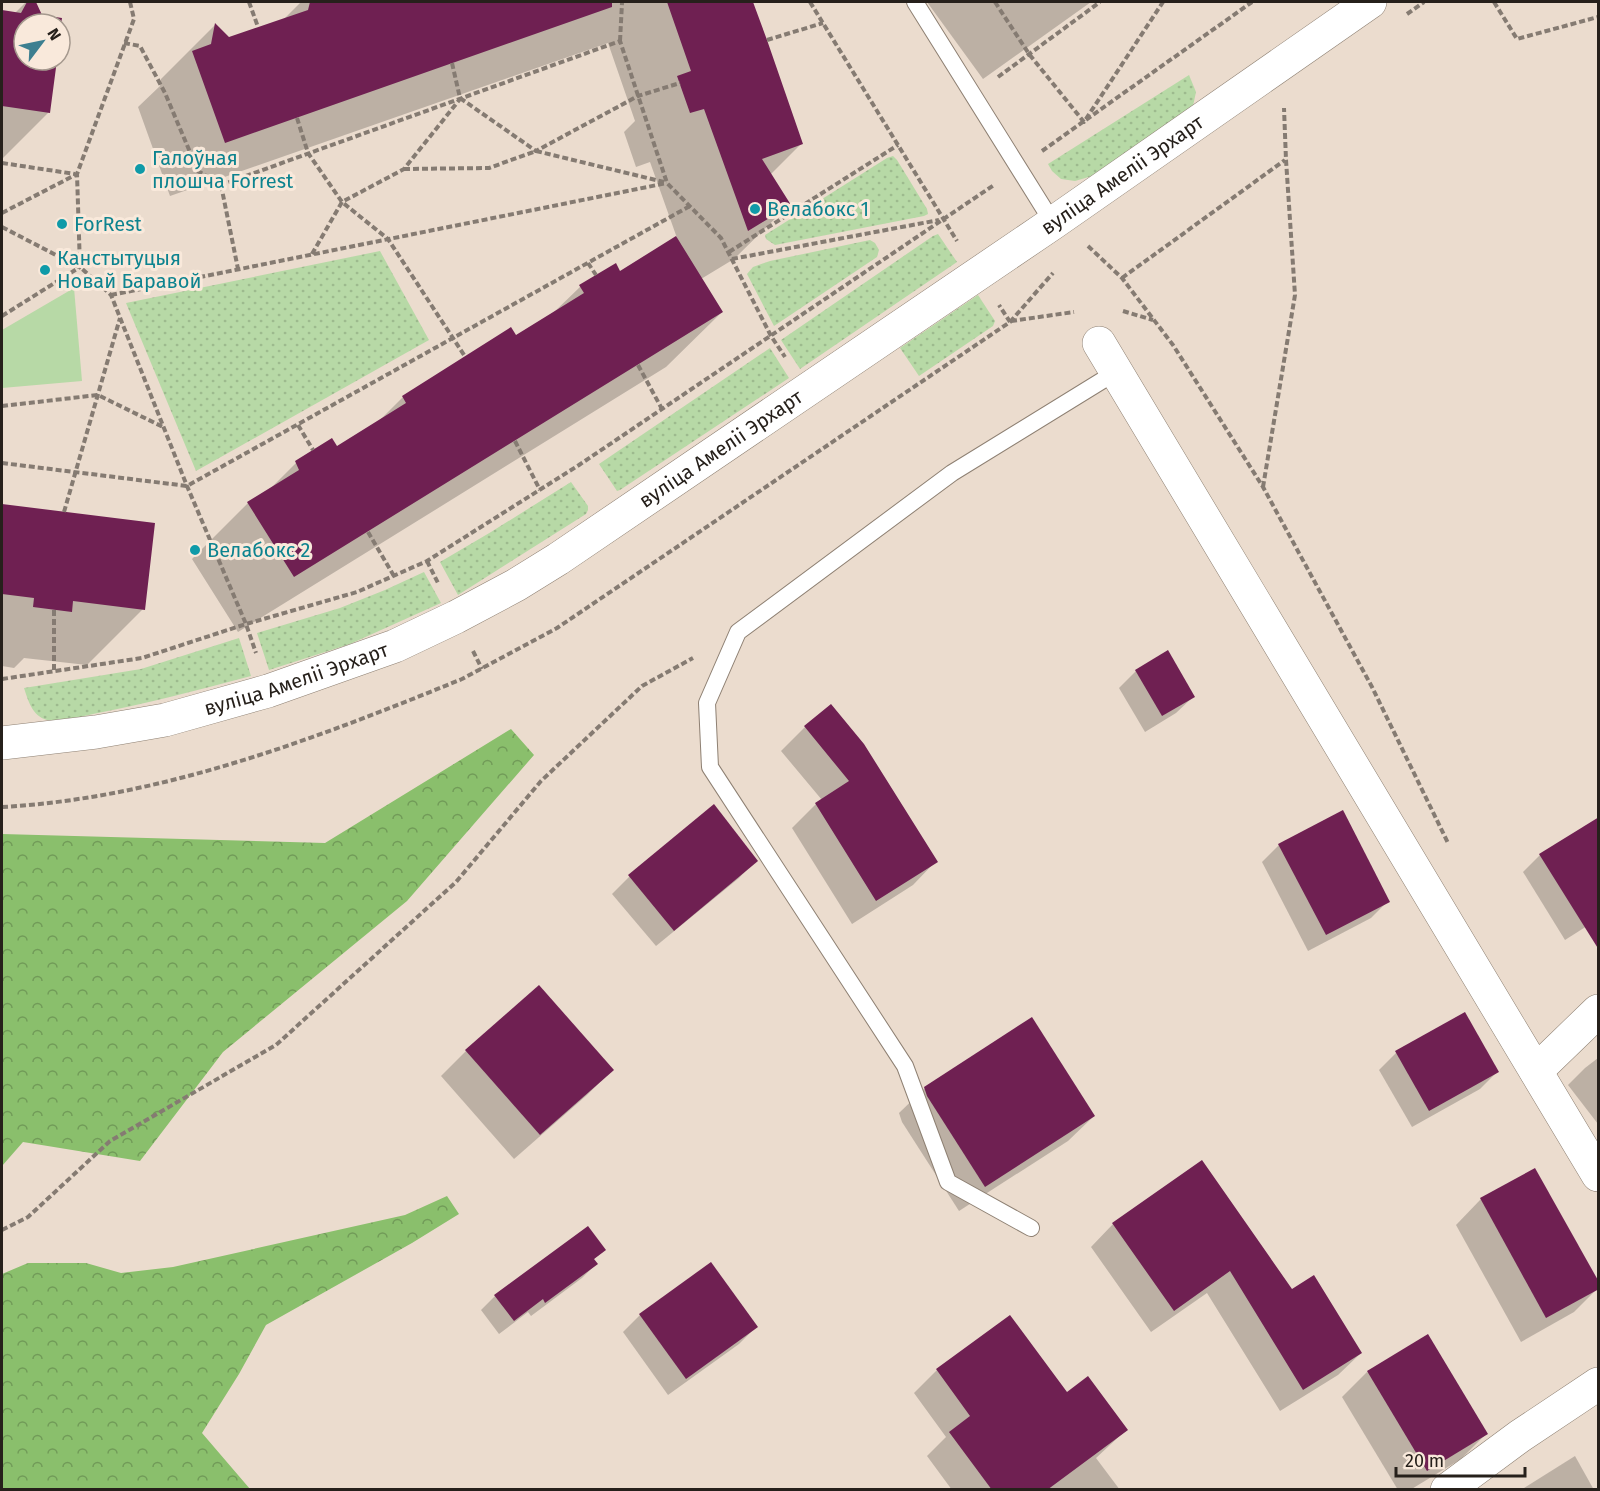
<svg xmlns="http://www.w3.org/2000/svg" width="1600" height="1491" font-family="'Fira Sans',sans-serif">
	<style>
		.green { fill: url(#green-dots) }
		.forest { fill: url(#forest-crowns) }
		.pitch { fill: #b7d9a6 }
		.shadow { fill: #0003 }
		.building { fill: #6f2052 }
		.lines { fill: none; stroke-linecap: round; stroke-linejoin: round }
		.service-casing { stroke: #8e8073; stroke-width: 18 }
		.minor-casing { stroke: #8e8073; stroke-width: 34 }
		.path { stroke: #857b72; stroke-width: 4; stroke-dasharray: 6 3; stroke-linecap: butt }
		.service { stroke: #fff; stroke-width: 16 }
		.minor { stroke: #fff; stroke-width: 33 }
		.culture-dot { fill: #0f9aa8; stroke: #f9e9db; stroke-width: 2 }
		.labels { text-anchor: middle; stroke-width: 6; stroke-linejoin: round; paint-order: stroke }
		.culture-label { font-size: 20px; fill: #0d838f; stroke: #f9e9db; text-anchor: start }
		.street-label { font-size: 20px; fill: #26201b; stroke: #f9e9db }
	</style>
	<defs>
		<pattern id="green-dots" width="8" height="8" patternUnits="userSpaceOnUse" patternTransform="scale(1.5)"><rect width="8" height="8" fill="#b7d9a6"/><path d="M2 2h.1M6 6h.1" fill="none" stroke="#9dba8e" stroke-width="1.8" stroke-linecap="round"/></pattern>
		<pattern id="forest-crowns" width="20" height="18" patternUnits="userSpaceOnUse" patternTransform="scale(1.5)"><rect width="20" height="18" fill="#8abf6c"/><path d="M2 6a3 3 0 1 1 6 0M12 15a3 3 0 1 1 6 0" fill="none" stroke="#719b58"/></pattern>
	</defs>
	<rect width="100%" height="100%" fill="#ebdcce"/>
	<g class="green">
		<path d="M 1189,75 L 1196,92 L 1193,106 L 1099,174 L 1075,181 L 1061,179 L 1052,171 L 1048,164 Z"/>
		<path d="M 893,156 L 897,160 L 927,209 L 928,214 L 924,216 L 775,245 L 766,239 L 765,235 L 887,158 Z"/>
		<path d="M 938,234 L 957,262 L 800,369 L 781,340 L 933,236 Z"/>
		<path d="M 870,240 L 875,243 L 879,250 L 877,257 L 774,326 L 747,274 L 753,267 L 770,261 Z"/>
		<path d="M 380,251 L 429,340 L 196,471 L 126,303 Z"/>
		<path d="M 978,295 L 995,321 L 993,326 L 919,376 L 900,348 Z"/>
		<path d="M 770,348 L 789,378 L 620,490 L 617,491 L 599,464 Z"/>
		<path d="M 571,482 L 588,506 L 588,510 L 586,514 L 458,595 L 440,562 L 491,532 Z"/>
		<path d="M 424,572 L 441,603 L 350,644 L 269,670 L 257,633 L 340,608 L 385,590 Z"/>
		<path d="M 239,638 L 251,676 C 198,690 146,704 93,714 C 79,717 60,724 47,720 C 32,716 28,700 24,688 L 141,669 Z"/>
	</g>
	<g class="forest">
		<path d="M 511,729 L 534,755 L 407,901 L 223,1052 L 140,1161 L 23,1142 L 2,1166 L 2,834 L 325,843 Z"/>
		<path d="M 447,1196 L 459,1214 L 412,1243 L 266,1325 L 239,1374 L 202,1433 L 250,1489 L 2,1489 L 2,1274 L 28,1263 L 86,1263 L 121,1273 L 173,1267 L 405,1215 Z"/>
	</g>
	<path class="pitch" d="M 74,288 L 82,381 L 2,388 L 2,330 Z"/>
	<g class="shadow">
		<path d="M 26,2 L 34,2 L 41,17 L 59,24 L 24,24 L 24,60 L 55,60 L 49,112 L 2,159 L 2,12 L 14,14 Z"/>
		<path d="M 301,2 L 324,2 L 327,5 L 338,2 L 751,2 L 801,144 L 770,175 L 789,205 L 734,259 L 701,279 L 722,312 L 666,367 L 238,632 L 192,559 L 248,503 L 268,491 L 296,463 L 336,448 L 377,423 L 403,397 L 510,329 L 515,337 L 551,315 L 580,287 L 615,265 L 620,273 L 677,238 L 650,162 L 636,167 L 624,132 L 635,121 L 608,43 L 170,196 L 138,107 L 160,86 L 161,79 L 215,25 L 229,39 L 282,21 Z"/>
		<path d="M 927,2 L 1091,2 L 983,79 Z"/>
		<path d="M 2,505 L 154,525 L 143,609 L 87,665 L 24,658 L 14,668 L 2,666 Z"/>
		<path d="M 1136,671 L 1194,696 L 1176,713 L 1145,732 L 1119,688 Z"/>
		<path d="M 830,706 L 936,861 L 913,885 L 852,924 L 792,828 L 816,804 L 822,800 L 781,751 L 805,727 Z"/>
		<path d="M 714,806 L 756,860 L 739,878 L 656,946 L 612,894 L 629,877 Z"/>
		<path d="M 1593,822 L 1598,919 L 1565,940 L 1523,872 L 1540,855 Z"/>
		<path d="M 1279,845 L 1388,901 L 1371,918 L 1308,951 L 1262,862 Z"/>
		<path d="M 466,1051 L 612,1070 L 587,1095 L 514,1159 L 441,1076 Z"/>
		<path d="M 1396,1053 L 1497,1072 L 1480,1089 L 1412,1127 L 1379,1070 Z"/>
		<path d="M 1598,1058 L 1598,1124 L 1568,1085 L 1585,1068 Z"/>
		<path d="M 925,1088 L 1094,1116 L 1068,1141 L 959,1211 L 902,1122 L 899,1113 Z"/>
		<path d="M 1202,1162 L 1292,1291 L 1361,1353 L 1338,1375 L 1280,1411 L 1207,1293 L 1151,1332 L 1091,1247 L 1113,1224 Z"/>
		<path d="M 1481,1199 L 1598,1288 L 1574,1312 L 1521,1342 L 1456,1225 Z"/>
		<path d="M 587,1228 L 604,1250 L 593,1260 L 596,1264 L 582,1278 L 531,1316 L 528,1312 L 499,1334 L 481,1310 L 495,1296 Z"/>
		<path d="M 640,1315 L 756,1327 L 739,1344 L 668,1395 L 623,1332 Z"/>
		<path d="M 1010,1317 L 1066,1394 L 1126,1430 L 1096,1458 L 1120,1490 L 952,1490 L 927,1456 L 946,1437 L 914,1393 L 937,1370 Z"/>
		<path d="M 1367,1372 L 1486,1434 L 1461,1459 L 1410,1490 L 1398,1490 L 1342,1397 Z"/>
		<path d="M 1575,1456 L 1594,1490 L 1521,1490 Z"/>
	</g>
	<g class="building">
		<path d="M 27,2 L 36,2 L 42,15 L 62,18 L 60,31 L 60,24 L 24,24 L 24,60 L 57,60 L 50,113 L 2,106 L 2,10 L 21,13 Z"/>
		<path d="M 310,2 L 612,2 L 612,7 L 225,143 L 192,51 L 211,44 L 215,23 L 229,37 L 308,10 Z"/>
		<path d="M 667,2 L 753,2 L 767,40 L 803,144 L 762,159 L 791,205 L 748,231 L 704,109 L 690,113 L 677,76 L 691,71 Z"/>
		<path d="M 676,236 L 723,312 L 294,577 L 247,502 L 299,470 L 295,461 L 332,438 L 337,446 L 406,403 L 402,396 L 511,327 L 516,335 L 584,293 L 579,285 L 616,263 L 620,271 Z"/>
		<path d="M 2,504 L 155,523 L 145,610 L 73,601 L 72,612 L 33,607 L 34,598 L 2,594 Z"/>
		<path d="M 1168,650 L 1195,697 L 1162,716 L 1135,670 Z"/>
		<path d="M 831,704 L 864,744 L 938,862 L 876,901 L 815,803 L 849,781 L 804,726 Z"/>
		<path d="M 714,804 L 758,861 L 674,931 L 628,875 Z"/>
		<path d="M 1343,810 L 1390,902 L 1326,935 L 1278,844 Z"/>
		<path d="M 1599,817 L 1599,950 L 1539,854 Z"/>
		<path d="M 539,985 L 614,1070 L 540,1135 L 465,1050 Z"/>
		<path d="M 1465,1012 L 1499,1072 L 1429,1111 L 1395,1051 Z"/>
		<path d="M 1032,1017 L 1095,1116 L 985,1187 L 927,1096 L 924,1087 Z"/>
		<path d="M 1202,1160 L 1292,1289 L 1314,1275 L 1362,1353 L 1303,1390 L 1230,1271 L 1174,1311 L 1112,1223 Z"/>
		<path d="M 1535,1168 L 1599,1282 L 1599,1289 L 1546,1318 L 1480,1198 Z"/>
		<path d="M 588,1226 L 606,1250 L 594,1259 L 598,1264 L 545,1303 L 543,1299 L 514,1321 L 494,1295 Z"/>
		<path d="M 711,1262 L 758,1327 L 686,1379 L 639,1314 Z"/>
		<path d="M 1010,1315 L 1067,1392 L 1088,1376 L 1128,1430 L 1047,1490 L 992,1490 L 949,1432 L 970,1416 L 936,1369 Z"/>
		<path d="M 1428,1334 L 1488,1434 L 1427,1471 L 1367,1371 Z"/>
	</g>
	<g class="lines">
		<defs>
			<g id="service">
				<path d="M 915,2 L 1053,223"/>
				<path d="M 1031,1228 L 948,1182 L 905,1066 L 710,767 L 707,703 L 738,632 L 952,473 L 1116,372"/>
			</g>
			<g id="minor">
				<path d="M 1099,343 L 1598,1175"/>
				<path id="s1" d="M 2,743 L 96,732 L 165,720 L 268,691 L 395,646 L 456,617 L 516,585 L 558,559 L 1053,223 L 1370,2"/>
				<path d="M 1536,1071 L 1598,1011"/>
				<path d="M 1447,1490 L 1520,1436 L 1598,1384"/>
			</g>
		</defs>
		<use href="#service" class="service-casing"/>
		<use href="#minor" class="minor-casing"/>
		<g class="path">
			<path d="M 130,2 L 134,19 L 77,174 L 80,267 L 111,295 L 187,486 L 246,624 L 256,653"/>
			<path d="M 249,2 L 258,27"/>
			<path d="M 810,2 L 957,241"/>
			<path d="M 995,2 L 1029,54 L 1084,122 L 1163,2"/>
			<path d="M 1494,2 L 1517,39 L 1598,17"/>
			<path d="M 1407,14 L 1424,2"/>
			<path d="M 767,40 L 823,23"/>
			<path d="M 620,41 L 622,3"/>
			<path d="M 124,43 L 140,46 L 165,93 L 198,171 L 221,185 L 620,41 L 667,183 L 721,238 L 771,336 L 785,357"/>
			<path d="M 452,63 L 460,98 L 536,151 L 638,96 L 680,83"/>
			<path d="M 998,77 L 1100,2"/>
			<path d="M 297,118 L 308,153 L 342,202 L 388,239 L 464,355"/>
			<path d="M 1042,151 L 1252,2"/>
			<path d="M 2,163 L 75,174"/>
			<path d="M 404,169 L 489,168 L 536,151 L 664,182"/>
			<path d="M 221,185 L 238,269"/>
			<path d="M 2,213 L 77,174"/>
			<path d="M 2,227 L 79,267"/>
			<path d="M 1088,246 L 1122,278 L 1173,345 L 1263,487 L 1372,687 L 1448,843"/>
			<path d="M 729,252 L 898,145"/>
			<path d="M 312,254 L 342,202 L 404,169 L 460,99"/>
			<path d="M 732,259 L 939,220"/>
			<path d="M 588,263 L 596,275"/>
			<path d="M 1122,278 L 1285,160"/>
			<path d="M 111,295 L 667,183"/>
			<path d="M 1123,311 L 1153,320"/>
			<path d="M 2,316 L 80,267"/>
			<path d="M 1011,321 L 1074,312"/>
			<path d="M 1010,322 L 1053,273"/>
			<path d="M 638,365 L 662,409"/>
			<path d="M 2,406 L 98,395 L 163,427"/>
			<path d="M 298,425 L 313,450"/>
			<path d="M 515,441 L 540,490"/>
			<path d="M 2,463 L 187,486 L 690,206"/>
			<path d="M 1263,487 L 1295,295 L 1286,160 L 1284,108"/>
			<path d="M 64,512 L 120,318"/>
			<path d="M 368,532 L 394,576"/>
			<path d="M 427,561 L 438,583"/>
			<path d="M 473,651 L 482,669"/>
			<path d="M 54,670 L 54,610"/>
			<path d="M 2,679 L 142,658 L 246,624 L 357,592 L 427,561 L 579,465 L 994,185"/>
			<path d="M 2,807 C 162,798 315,739 462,679 L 557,628 L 1010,322 L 999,305"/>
			<path d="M 2,1230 L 28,1217 L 110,1141 L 276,1045 L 456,882 L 541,781 L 642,686 L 693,658"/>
		</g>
		<use href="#service" class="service"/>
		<use href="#minor" class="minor"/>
	</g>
	<g class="culture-dot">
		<circle cx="140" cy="169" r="6"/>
		<circle cx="755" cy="209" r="6"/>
		<circle cx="62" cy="224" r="6"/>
		<circle cx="45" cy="270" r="6"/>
		<circle cx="195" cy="550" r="6"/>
	</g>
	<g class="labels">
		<g class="culture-label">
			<text x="152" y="165">Галоўная<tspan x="152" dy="23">плошча Forrest</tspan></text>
			<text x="767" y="216">Велабокс 1</text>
			<text x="74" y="231">ForRest</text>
			<text x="57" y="265">Канстытуцыя<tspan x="57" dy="23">Новай Баравой</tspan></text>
			<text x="207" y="557">Велабокс 2</text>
		</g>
		<g class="street-label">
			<text dy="7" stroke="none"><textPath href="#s1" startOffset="1274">вуліца Амеліі Эрхарт</textPath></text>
			<text dy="7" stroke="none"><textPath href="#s1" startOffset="788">вуліца Амеліі Эрхарт</textPath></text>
			<text dy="7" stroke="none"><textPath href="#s1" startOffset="302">вуліца Амеліі Эрхарт</textPath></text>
		</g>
	</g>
	<rect width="1600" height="1491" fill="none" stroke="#26201b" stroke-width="6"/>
	<g transform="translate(42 42) rotate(58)"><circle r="28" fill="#f9e9db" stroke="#a5998e" stroke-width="1.5"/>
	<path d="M0-4.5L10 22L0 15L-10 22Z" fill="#3d7f90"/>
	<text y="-9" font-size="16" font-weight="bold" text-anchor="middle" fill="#26201b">N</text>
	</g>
	<path d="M1396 1467v9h129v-9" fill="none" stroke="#26201b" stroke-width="3"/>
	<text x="1405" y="1467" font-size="18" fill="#26201b" stroke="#f9e9db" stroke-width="4.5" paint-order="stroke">20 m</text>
</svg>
